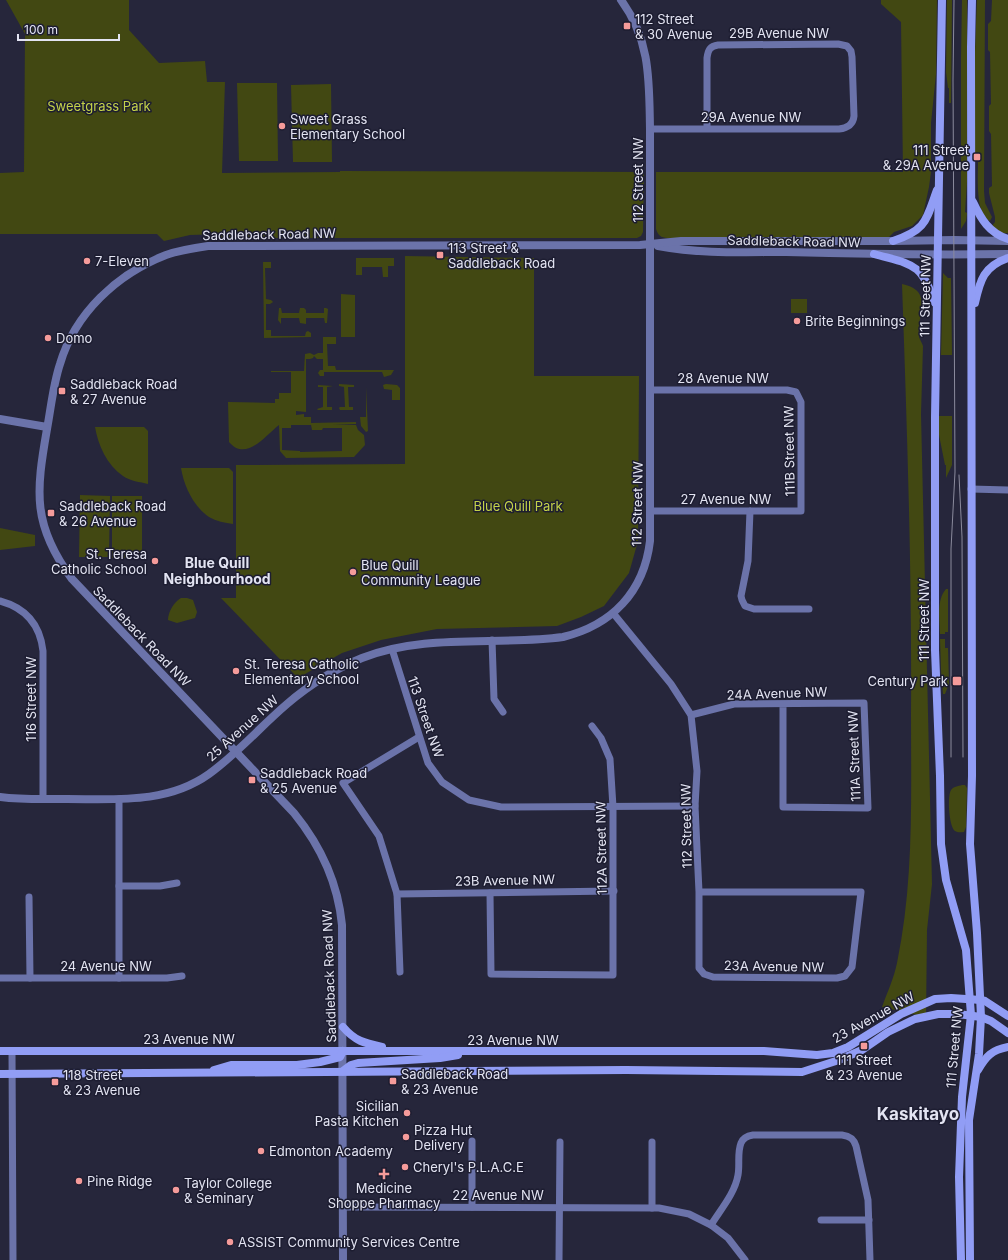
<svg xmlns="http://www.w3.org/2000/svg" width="1008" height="1260" font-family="Inter,sans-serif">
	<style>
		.green { fill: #424812; fill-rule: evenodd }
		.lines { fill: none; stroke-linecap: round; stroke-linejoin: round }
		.minor { stroke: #6b73aa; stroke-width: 7 }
		.tertiary { stroke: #6b73aa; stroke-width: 8 }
		.secondary { stroke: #919df5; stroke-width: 8 }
		.tram { stroke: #8b8b9d; stroke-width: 1 }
		.poi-dot { fill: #f59b9a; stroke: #1d1d31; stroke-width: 1.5 }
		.labels { text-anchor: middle; stroke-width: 3; stroke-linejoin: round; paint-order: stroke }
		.poi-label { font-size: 13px; fill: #e3e4f2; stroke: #1d1d31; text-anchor: start }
		.street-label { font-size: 13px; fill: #e3e4f2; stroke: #1d1d31 }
		.park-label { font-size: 13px; fill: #c4d249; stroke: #1d1d31 }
		.neighbourhood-label { font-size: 14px; font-weight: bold; fill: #e3e4f2; stroke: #1d1d31 }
		.district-label { font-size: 17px; font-weight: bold; fill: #e3e4f2; stroke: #1d1d31 }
	</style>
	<rect width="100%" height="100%" fill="#26263b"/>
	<g class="green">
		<path d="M 6,0 L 129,0 L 129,30 L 159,63 L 205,61 L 207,82 L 225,82 L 222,173 L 340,172 L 340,171 L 644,172 L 643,232 L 641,236 L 637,238 L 221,238 L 221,234 L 190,235 L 164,241 L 157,234 L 0,234 L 0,173 L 24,172 L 25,34 Z"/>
		<path d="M 881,0 L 937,0 L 936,74 L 931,123 L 931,172 L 929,187 L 923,215 L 912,226 L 894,232 L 888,238 L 674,238 C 665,238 659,239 656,229 L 656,172 L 903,172 L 901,22 L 881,4 Z"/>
		<path d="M 947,0 L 952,0 L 951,103 L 949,103 L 949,88 L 948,88 L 946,72 Z"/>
		<path d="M 962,0 L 967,0 L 967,182 L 965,212 L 967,213 L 966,221 L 961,229 L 961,57 Z"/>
		<path d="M 977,0 L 985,0 L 984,191 L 985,203 L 992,217 L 990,221 C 975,215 978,176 978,162 L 980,162 L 980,158 L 975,158 L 975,51 Z"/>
		<path d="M 992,0 L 1008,0 L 1008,233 L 1002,233 L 992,226 L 995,222 L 995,217 L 989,193 L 989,188 L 992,186 L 991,134 L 989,131 L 989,106 L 991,104 L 990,52 L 988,50 L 988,24 L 991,21 Z"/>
		<path d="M 237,83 L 277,83 L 278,161 L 239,161 Z"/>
		<path d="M 331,84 L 332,162 L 293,162 L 291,85 Z"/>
		<path d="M 405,256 L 534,258 L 534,376 L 639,376 L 638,541 L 629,573 L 604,606 L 581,617 L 557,626 L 437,629 L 381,640 L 342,653 L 298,678 L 221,598 L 236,598 L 236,465 L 405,464 Z"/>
		<path d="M 356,258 L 394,258 L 394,266 L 388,266 L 388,277 L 383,277 L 382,267 L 362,267 L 362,275 L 356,275 Z"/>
		<path d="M 263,262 L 271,262 L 271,268 L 265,268 L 266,299 L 271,300 L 273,302 L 270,304 L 266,304 L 266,330 L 271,330 L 271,336 L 305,336 L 306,332 L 308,331 L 311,333 L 311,337 L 264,338 Z"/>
		<path d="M 943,273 L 948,278 L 951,278 L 952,355 L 941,355 Z"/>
		<path d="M 902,284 C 935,291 916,315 919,337 C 920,340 922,343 923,346 L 921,414 L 932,884 L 927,930 L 926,1017 L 882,1007 C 887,993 894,978 897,963 C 914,881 911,798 911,715 C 912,571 907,428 902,284 Z"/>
		<path d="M 341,294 L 355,295 L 355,337 L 341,337 Z"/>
		<rect x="791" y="299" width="16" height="14"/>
		<path d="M 279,308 L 281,308 L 282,313 L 299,313 L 300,308 L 304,308 L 306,310 L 306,313 L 324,313 L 324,308 L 326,308 L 328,309 L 327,323 L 325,323 L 324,318 L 306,318 L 306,324 L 300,323 L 299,318 L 281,318 L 281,324 L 278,320 Z"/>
		<path d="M 323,337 L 336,337 L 336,344 L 327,344 L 328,366 L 335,366 L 336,370 L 394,370 L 391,375 L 384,377 L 382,372 L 324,372 L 324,376 L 320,376 L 318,373 L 320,370 L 323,370 L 323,359 L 317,359 L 314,356 L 313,358 L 310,359 L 306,359 L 306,412 L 296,411 L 296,415 L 304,414 L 304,417 L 311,417 L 311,423 L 356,422 L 356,424 L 333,424 L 356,425 L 358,430 L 364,435 L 365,445 L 354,457 L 286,458 L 280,451 L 279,425 C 265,436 246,462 229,442 L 228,402 L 275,403 L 275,399 L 279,399 L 279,393 L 291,393 L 291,372 L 271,372 L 271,371 L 304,371 L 305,354 L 310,353 L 314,355 L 318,353 L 323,353 ZM 291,425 L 311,425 L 312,430 L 322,430 L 323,428 L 342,428 L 342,451 L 300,452 L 300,451 L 282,450 L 282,428 L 291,428 Z"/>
		<path d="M 339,384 L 354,385 L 354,387 L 348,387 L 349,407 L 353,407 L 353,410 L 340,410 L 339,408 L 340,407 L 345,407 L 344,387 L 339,386 Z"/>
		<path d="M 386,384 L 397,385 L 400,388 L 400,400 L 392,400 L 392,390 L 384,389 L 383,385 Z"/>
		<path d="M 318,385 L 333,386 L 327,387 L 327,407 L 332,407 L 332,410 L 318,410 L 317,409 L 323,407 L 323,387 L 318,387 Z"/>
		<path d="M 366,387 L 368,431 L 366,432 L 361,426 L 360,417 L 366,417 Z"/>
		<path d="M 939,416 L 952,416 L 952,465 L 946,478 L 946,465 L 945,465 L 939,435 Z"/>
		<path d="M 95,427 L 144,427 L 148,431 L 148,484 C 140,482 130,481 123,476 C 107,465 98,445 95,427 Z"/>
		<path d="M 181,468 L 229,468 L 233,472 L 233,524 C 225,523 216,521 209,517 C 193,506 184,486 181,468 Z"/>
		<path d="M 80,495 L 110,496 L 109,557 L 79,557 Z"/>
		<rect x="112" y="496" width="30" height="62"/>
		<path d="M 0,528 L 35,535 L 35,546 L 0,550 Z"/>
		<path d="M 946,589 L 948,589 L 948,632 L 945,632 L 945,634 L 940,634 C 940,620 936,600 946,589 Z"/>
		<path d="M 181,598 L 187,598 L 193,600 L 197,612 L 195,618 L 177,623 L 168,620 C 168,612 174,602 181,598 Z"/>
		<path d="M 940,639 L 945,639 L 945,648 L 948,648 L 949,684 L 945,694 L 943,694 L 941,670 Z"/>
		<path d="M 962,785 L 965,785 L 967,788 L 966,827 L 964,832 C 961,832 958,833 955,831 C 949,827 947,796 951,790 C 953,787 958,786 962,785 Z"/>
	</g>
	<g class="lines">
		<g class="minor">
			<path d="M 650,129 L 839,129 C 847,128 853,125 854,116 L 852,57 L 851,51 L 847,46 L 838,44 L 718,45 C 710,46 708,50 707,58 L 707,129"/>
			<path d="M 971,489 L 1008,490"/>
			<path d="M 650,511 L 801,511 L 801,402 L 796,392 L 787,390 L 650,390"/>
			<path d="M 750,511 L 748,561 L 741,596 L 742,600 L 745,606 L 754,609 L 809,609"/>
			<path d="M 0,601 C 26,608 40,624 43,651 L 43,799"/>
			<path d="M 613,613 L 671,684 L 691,715 L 697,771 L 695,806 L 699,892 L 699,968 L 704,974 L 713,977 L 837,978 L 845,976 L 852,967 L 861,892 L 699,892"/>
			<path d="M 492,640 L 494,699 L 503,712"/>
			<path d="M 392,649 L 428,763 L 442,782 L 469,800 L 501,807 L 695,806"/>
			<path d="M 691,715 L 734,704 L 864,703 L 868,808 L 783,807 L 783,704"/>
			<path d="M 119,799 L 119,978"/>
			<path d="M 119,886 L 160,886 L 177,883"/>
			<path d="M 490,893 L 491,974 L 613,975 L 613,807 L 610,759 L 601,738 L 592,726"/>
			<path d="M 397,894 L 614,891"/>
			<path d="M 29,897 L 30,978"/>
			<path d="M 400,972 L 397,894 L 379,836 L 343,783 L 419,737"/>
			<path d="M 0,978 L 167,978 L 182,976"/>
			<path d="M 12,1051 L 13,1260"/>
			<path d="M 472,1141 L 472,1207"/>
			<path d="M 652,1142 L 652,1208"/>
			<path d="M 343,1207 L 659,1208 L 689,1214 L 711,1225"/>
			<path d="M 821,1220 L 869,1220"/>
			<path d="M 559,1260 L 560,1142"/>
			<path d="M 745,1260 L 728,1238 L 711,1225 C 721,1209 735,1193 738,1175 C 740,1165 737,1153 741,1143 C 743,1138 747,1136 753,1135 L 842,1135 C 850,1136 854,1139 856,1146 L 868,1200 L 870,1260"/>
		</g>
		<g class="tertiary">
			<path d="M 658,246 C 700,254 744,252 786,252 C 860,254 934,255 1008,254"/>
			<path d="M 0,419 L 47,427"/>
			<path d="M 0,797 C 22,800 45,799 67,799 C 116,799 167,804 209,774 C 238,753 260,727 287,704 C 309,685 335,669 362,658 C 426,633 496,646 563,637 C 612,625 644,592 650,541 L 650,129 C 649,81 651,41 621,0"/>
			<path d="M 343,1260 L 342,925 C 338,883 320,845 294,813 L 72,579 C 32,525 36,492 47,429 C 51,408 53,385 60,364 C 75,313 117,274 166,255 C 180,250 194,248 208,246 L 640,245 L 681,241 L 893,241 L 954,240 L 1008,241"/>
		</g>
		<g class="secondary">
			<path d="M 942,0 L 935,417 L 935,650 L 940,776 L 941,844 L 946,880 L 966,950 L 971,1015 L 962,1097 L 959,1177 L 961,1260"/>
			<path d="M 973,202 C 981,219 989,233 1008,239"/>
			<path d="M 893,241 C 927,230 926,220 937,190"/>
			<path d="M 874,254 C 913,265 921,262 935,303"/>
			<path d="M 975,303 C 980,280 984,266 1008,258"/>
			<path d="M 343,1027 C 355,1041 364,1043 382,1047"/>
			<path d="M 0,1051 L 764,1051 L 817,1055 L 833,1053 L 848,1047 L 901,1014 L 935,999 L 951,998 L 981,1000 L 985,1001 L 1008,1016"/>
			<path d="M 214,1070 L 231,1065 L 297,1065 L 320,1062 L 340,1057 L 343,1051"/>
			<path d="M 978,1070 C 986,1056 992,1050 1008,1047"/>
			<path d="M 343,1071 L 351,1065 L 358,1063 L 440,1058 L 458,1055"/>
			<path d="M 0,1074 L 626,1070 L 802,1072 L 839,1060 L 862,1050 L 888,1032 L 915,1019 L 938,1014 L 958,1014 L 981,1017 L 991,1021 L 1008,1033"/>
			<path d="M 970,1260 L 969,1120 L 979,1054 L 981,1017 L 977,933 L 970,844 L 972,776 L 971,47 L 972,0"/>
		</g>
		<g class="tram">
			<path d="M 959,475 L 962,537 L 963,757"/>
			<path d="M 951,757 L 951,549 L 955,472 L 953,80 L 954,0"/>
		</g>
	</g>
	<g class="poi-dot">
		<rect x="623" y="22" width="8" height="8" rx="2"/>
		<circle cx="282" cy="126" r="4"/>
		<rect x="973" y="153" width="8" height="8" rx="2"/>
		<rect x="436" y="251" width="8" height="8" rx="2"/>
		<circle cx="87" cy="261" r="4"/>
		<circle cx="797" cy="321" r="4"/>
		<circle cx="48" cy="338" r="4"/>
		<rect x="58" y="387" width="8" height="8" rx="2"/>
		<rect x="47" y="509" width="8" height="8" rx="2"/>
		<circle cx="155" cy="561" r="4"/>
		<circle cx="353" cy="572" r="4"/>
		<circle cx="236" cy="671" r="4"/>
		<rect x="952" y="676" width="10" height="10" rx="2"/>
		<rect x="248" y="776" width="8" height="8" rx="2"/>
		<rect x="860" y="1042" width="8" height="8" rx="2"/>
		<rect x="389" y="1077" width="8" height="8" rx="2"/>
		<rect x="51" y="1078" width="8" height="8" rx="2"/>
		<circle cx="407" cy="1113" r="4"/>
		<circle cx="406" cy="1137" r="4"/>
		<circle cx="261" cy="1151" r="4"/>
		<circle cx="405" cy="1167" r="4"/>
		<path d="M382 1168h4v4h4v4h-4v4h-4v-4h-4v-4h4z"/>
		<circle cx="79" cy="1181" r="4"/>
		<circle cx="176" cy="1190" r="4"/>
		<circle cx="230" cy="1242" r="4"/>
	</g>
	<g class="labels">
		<g class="poi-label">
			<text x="635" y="24">112 Street<tspan x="635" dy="15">&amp; 30 Avenue</tspan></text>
			<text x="290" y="124">Sweet Grass<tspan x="290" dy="15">Elementary School</tspan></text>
			<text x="969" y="155" text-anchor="end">111 Street<tspan x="969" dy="15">&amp; 29A Avenue</tspan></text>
			<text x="448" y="253">113 Street &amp;<tspan x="448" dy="15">Saddleback Road</tspan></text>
			<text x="95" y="266">7-Eleven</text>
			<text x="805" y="326">Brite Beginnings</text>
			<text x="56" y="343">Domo</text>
			<text x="70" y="389">Saddleback Road<tspan x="70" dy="15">&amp; 27 Avenue</tspan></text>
			<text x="59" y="511">Saddleback Road<tspan x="59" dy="15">&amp; 26 Avenue</tspan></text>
			<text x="147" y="559" text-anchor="end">St. Teresa<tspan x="147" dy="15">Catholic School</tspan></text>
			<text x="361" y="570">Blue Quill<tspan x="361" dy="15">Community League</tspan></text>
			<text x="244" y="669">St. Teresa Catholic<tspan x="244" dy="15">Elementary School</tspan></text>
			<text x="948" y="686" text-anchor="end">Century Park</text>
			<text x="260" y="778">Saddleback Road<tspan x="260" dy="15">&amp; 25 Avenue</tspan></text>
			<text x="864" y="1065" text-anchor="middle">111 Street<tspan x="864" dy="15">&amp; 23 Avenue</tspan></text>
			<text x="401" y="1079">Saddleback Road<tspan x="401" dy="15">&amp; 23 Avenue</tspan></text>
			<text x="63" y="1080">118 Street<tspan x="63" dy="15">&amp; 23 Avenue</tspan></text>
			<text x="399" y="1111" text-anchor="end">Sicilian<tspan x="399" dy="15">Pasta Kitchen</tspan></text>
			<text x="414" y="1135">Pizza Hut<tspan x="414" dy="15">Delivery</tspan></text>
			<text x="269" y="1156">Edmonton Academy</text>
			<text x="413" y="1172">Cheryl's P.L.A.C.E</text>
			<text x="87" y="1186">Pine Ridge</text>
			<text x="184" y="1188">Taylor College<tspan x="184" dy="15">&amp; Seminary</tspan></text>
			<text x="384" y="1193" text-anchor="middle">Medicine<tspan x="384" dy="15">Shoppe Pharmacy</tspan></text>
			<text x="238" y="1247">ASSIST Community Services Centre</text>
		</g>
		<g class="street-label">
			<text x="779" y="38">29B Avenue NW</text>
			<text x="751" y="122">29A Avenue NW</text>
			<text transform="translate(638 180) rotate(-90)" y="5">112 Street NW</text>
			<text transform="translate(269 234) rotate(-1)" y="5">Saddleback Road NW</text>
			<text transform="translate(794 241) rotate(1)" y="5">Saddleback Road NW</text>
			<text transform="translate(925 296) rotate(-89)" y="5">111 Street NW</text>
			<text x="723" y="383">28 Avenue NW</text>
			<text transform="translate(789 451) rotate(-91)" y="5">111B Street NW</text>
			<text x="726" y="504">27 Avenue NW</text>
			<text transform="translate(637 504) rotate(-89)" y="5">112 Street NW</text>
			<text transform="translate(924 620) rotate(-90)" y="5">111 Street NW</text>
			<text transform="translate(142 636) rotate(46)" y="5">Saddleback Road NW</text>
			<text transform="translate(777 693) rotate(-2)" y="5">24A Avenue NW</text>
			<text transform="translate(31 699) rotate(-90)" y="5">116 Street NW</text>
			<text transform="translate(426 717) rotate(71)" y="5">113 Street NW</text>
			<text transform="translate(242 728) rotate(-42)" y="5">25 Avenue NW</text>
			<text transform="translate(854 756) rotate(-92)" y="5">111A Street NW</text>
			<text transform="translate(686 826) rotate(-91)" y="5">112 Street NW</text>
			<text transform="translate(601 848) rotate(-91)" y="5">112A Street NW</text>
			<text transform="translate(505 880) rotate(-1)" y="5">23B Avenue NW</text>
			<text x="106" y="971">24 Avenue NW</text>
			<text transform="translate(774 966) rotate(1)" y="5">23A Avenue NW</text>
			<text transform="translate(329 976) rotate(-92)" y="5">Saddleback Road NW</text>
			<text transform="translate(873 1017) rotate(-29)" y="5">23 Avenue NW</text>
			<text x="189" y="1044">23 Avenue NW</text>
			<text x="513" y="1045">23 Avenue NW</text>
			<text transform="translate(954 1047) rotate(-85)" y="5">111 Street NW</text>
			<text x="498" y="1200">22 Avenue NW</text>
		</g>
		<g class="park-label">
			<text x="99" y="111">Sweetgrass Park</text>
			<text x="518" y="511">Blue Quill Park</text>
		</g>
		<g class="neighbourhood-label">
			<text x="217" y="568">Blue Quill<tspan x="217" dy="16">Neighbourhood</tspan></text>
		</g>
		<g class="district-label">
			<text x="918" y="1120">Kaskitayo</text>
		</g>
	</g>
	<path d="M18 34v6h101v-6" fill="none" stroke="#e3e4f2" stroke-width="2"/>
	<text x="24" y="34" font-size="12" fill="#e3e4f2" stroke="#1d1d31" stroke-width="3" paint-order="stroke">100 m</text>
</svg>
